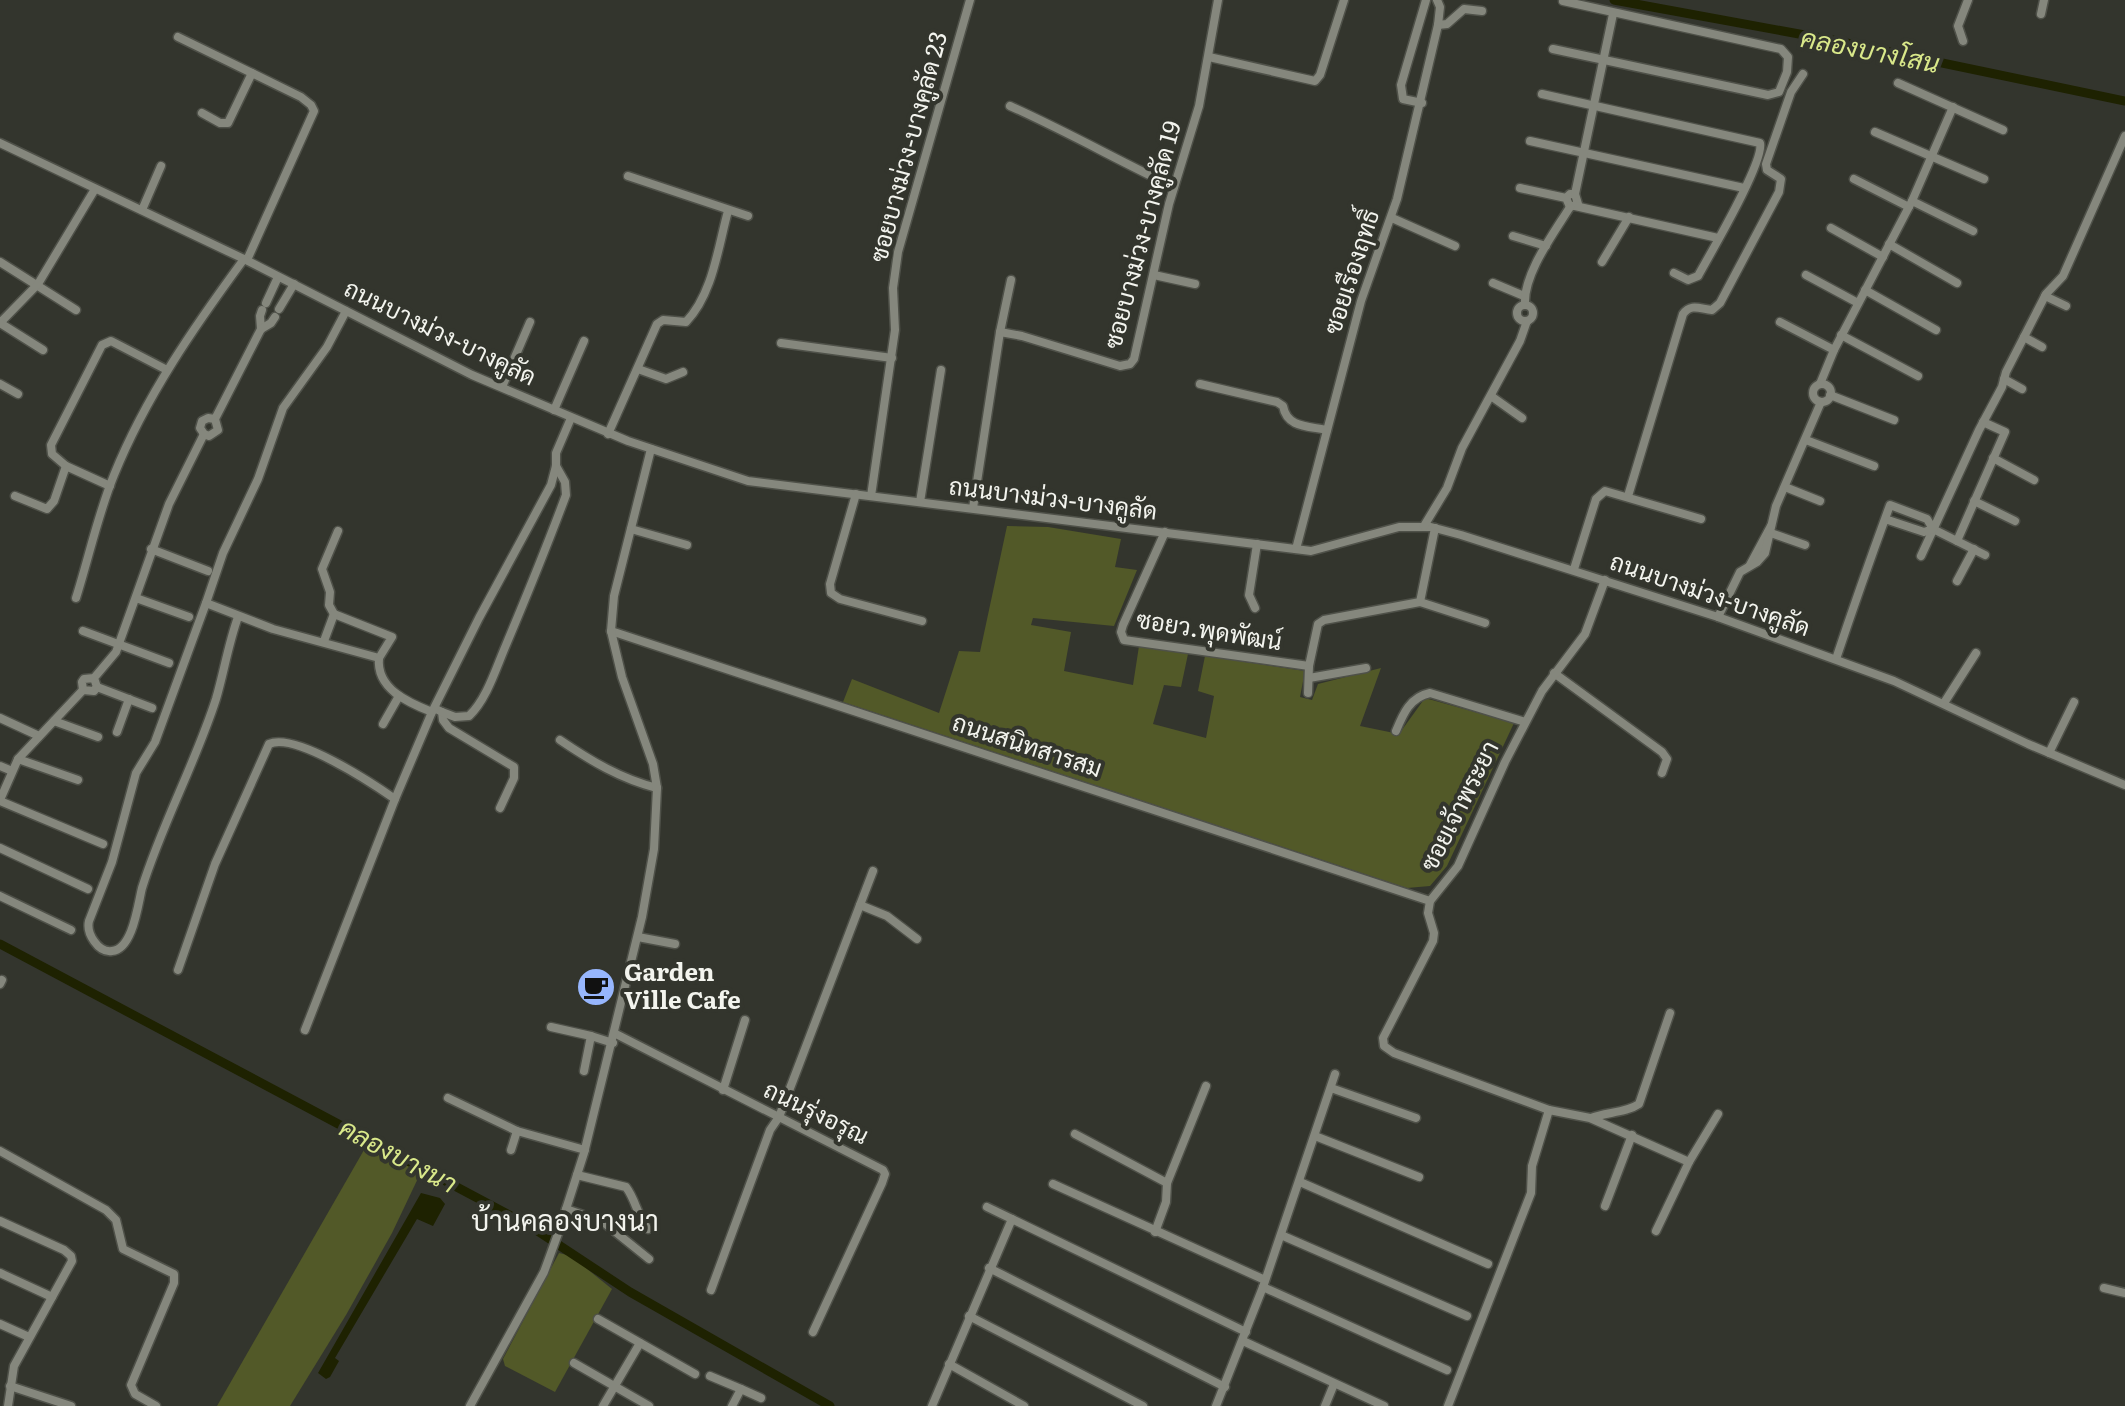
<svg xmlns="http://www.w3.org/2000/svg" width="2125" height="1406" font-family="Literata,Sarabun,serif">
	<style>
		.green { fill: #525928 }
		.water { fill: #1e2201 }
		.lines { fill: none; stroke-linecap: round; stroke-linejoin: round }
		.canal { stroke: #1e2201; stroke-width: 9 }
		.minor-casing { stroke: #4f5149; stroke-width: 11 }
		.minor { stroke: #85877d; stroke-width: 8 }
		.labels { text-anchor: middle; stroke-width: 8; stroke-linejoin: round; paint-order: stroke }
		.street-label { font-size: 24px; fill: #f3f4ee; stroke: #33352d }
		.poi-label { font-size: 24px; font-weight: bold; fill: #f3f4ee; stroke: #33352d; text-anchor: start }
		.water-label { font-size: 26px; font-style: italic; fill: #d9e88a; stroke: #33352d }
		.quarter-label { font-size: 28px; fill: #f3f4ee; stroke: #33352d }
	</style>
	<rect width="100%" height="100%" fill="#33352d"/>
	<g class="green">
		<path d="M 1007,526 L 1048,527 L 1121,539 L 1115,567 L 1137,570 L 1114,626 L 1033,618 L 1031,625 L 1071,632 L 1064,671 L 1133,685 L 1139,646 L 1188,654 L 1181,687 L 1164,685 L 1153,724 L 1206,738 L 1214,696 L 1198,691 L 1205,656 L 1305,671 L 1300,697 L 1312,700 L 1318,684 L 1381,668 L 1360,726 L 1399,734 L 1425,698 L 1514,723 L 1447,866 L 1430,886 L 1407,888 L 843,702 L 852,679 L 939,713 L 959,651 L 980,652 Z"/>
		<path d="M 368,1143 L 421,1172 L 392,1233 L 346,1315 L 290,1406 L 217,1406 Z"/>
		<path d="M 559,1253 L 571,1256 L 612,1289 L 555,1392 L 505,1366 L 503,1359 Z"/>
	</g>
	<path class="water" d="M 421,1193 L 440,1198 L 445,1204 L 433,1226 L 417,1219 L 335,1358 L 339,1361 L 330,1377 L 326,1379 L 318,1373 Z"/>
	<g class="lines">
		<g class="canal">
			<path d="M 1614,0 L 1832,40 L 2125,101"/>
			<path d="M 0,944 L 530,1226 L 630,1292 L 830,1406"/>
		</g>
		<defs>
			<g id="minor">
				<path d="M 2041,14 L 2044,0"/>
				<path d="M 1438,25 L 1447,24 L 1464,9 L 1482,11"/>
				<path d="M 178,37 L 301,97 L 311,105 L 314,111 L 247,260"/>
				<path d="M 1963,41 L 1958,26 L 1968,0"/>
				<path d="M 1553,49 L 1768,95 L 1779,92 L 1787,72 L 1788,57 L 1781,49 L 1563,1"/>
				<path d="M 1209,57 L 1315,81 L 1320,75 L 1344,0"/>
				<path d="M 1898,83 L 2003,130"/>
				<path d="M 1542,94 L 1760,143 C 1765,161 1710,254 1698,276 L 1688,280 L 1674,273"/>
				<path d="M 1422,103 L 1403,99 L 1401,85 L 1426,0"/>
				<path d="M 1010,106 C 1066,131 1119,161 1174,187"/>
				<path d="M 202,113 L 220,123 L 228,123 L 252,73"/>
				<path d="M 1875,132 L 1984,179"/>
				<path d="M 1530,141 L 1744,188"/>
				<path d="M 0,143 L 244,259 L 472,375 L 628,441 L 748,481 L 1311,551 L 1399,527 L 1431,527 L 1461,535 L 1718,617 L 1894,681 L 2028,744 L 2125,785"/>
				<path d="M 628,176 L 748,216"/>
				<path d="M 1854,179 L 1909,207"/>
				<path d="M 1520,188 L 1566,198 L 1570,194 L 1575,194 L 1578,204 L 1570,207 L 1566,198"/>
				<path d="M 1575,194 L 1613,14"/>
				<path d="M 1912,201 L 1973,231"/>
				<path d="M 1575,206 L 1718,238"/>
				<path d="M 142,210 L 161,166"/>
				<path d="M 1392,218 L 1455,246"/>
				<path d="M 1831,228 L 1883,257"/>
				<path d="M 1513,236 L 1546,246"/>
				<path d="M 1889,244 L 1957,283"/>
				<path d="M 0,262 L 76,310"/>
				<path d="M 1602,262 L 1629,217"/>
				<path d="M 1154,275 L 1195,284"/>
				<path d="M 1806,275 L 1858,303"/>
				<path d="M 1493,283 L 1524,296"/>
				<path d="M 1865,290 L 1936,330"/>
				<path d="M 2045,296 L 2066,306"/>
				<path d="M 266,303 L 278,277"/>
				<path d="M 1525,305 C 1523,274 1554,233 1570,207"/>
				<circle cx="1525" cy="313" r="8"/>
				<path d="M 279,309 L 294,284"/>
				<path d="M 1780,322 L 1834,350"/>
				<path d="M 0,323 L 38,284 L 95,189"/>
				<path d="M 0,323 L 43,350"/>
				<path d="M 261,329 L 260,316 L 262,310"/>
				<path d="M 1000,332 L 1011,280"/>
				<path d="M 1841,335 L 1918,376"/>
				<path d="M 2024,337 L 2042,347"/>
				<path d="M 781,343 L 892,358"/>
				<path d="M 638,369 L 666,379 L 683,372"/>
				<path d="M 2004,379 L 2022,389"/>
				<path d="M 0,384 L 18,394"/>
				<path d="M 1200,384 L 1277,402 L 1283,406 C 1287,428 1308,426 1327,430"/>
				<path d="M 1820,384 L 1834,350 L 1912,201 L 1953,107"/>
				<circle cx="1822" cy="393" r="9"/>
				<path d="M 502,387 L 530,322"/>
				<path d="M 1830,395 L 1894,420"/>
				<path d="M 1491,396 L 1522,418"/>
				<path d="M 554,410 L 584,341"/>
				<path d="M 215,419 L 208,418 L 202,421 L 200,428 L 204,434 L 209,436 L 218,430 L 215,419 L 261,329 L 271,323 L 275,317"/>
				<path d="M 608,434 L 657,324 L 663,320 L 686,322 C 713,294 718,247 728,211"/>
				<path d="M 1806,440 L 1874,466"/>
				<path d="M 1993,458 L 2034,480"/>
				<path d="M 66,466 L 52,454 L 51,445 L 102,345 L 111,341 L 167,370"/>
				<path d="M 1785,487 L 1820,501"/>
				<path d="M 856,494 L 830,584 L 831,593 L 840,599 L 922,621"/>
				<path d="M 15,496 L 47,509 L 54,501 L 66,466 L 110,486"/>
				<path d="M 871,496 L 895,330 L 893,288 L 898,252 L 970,0"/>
				<path d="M 1628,496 L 1683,314 C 1691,303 1700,309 1712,310 L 1720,303 L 1779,192 L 1781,179 L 1767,170 L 1766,164 L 1791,92 L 1803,74"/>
				<path d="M 1974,501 L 2015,521"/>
				<path d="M 920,502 L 941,370"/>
				<path d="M 973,508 L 1000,332 L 1022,336 L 1120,366 L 1130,364 L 1134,359 L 1169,204 L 1199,106 L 1218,0"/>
				<path d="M 1424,526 L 1447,488 L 1462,448 L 1520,341 L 1527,321"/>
				<path d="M 631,529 L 687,545"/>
				<path d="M 1933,529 L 1985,555"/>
				<path d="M 338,531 L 322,569 L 330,592 L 329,605 L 334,614 L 392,637 L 379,658 L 273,629 L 206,603 L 223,553 L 258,479 L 283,408 L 327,347 L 346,311"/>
				<path d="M 1165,532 L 1123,625 L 1121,632 L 1124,640 L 1309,666"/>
				<path d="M 1768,532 L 1805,545"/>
				<path d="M 1957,541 L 2005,432 L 1983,422"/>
				<path d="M 151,549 L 208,571"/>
				<path d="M 1296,549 L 1361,301 L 1397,199 L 1438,25 L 1440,7 L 1437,0"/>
				<path d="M 1921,556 L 1979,430 L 2002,387 L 2006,372 L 2046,294 L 2063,276 L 2125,136"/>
				<path d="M 1750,565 L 1771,526"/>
				<path d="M 1574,569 L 1596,499 L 1605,491 L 1701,519"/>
				<path d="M 1957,581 L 1974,549"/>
				<path d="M 76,598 C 89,557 98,514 114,475 C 146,396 194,327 244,259"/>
				<path d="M 136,598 L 189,617"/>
				<path d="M 1420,602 L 1485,623"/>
				<path d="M 206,603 L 155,742 L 136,773 L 112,862 L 89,921 C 86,933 98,953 112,951 C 133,949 138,904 142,888 C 162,824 195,764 216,699 C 224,672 228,645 238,617"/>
				<path d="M 1255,608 L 1249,595 L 1257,544"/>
				<path d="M 1718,617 L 1740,572 L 1757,562 L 1765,553 L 1776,506 L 1821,402"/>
				<path d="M 83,631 L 169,663"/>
				<path d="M 611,631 L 1430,901"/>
				<path d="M 324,641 L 334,614"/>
				<path d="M 379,658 C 376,689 409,703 432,712"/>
				<path d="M 1836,659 C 1853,608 1871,557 1890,505 L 1927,519 L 1933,529 L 1924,532 L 1885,519"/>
				<path d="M 1554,673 L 1662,752 L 1667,759 L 1662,773"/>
				<path d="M 94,678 L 97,687 L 94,691 L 83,690 L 82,682 L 84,679 L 94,678 L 116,652 L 169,504 L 204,434"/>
				<path d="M 1309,678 L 1366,668"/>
				<path d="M 97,687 L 152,708"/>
				<path d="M 1308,693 L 1309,666 L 1318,624 L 1324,620 L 1420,602 L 1435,528"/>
				<path d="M 1944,703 L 1976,653"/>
				<path d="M 438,710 L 442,712 L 443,720 L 449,728 L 514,767 L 514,778 L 500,808"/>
				<path d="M 442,712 L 455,717 L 469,716 C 487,699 496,668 506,645 C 527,595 547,546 566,495 L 565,482 L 556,466"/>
				<path d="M 0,718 L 39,736"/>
				<path d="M 54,721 L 98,737"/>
				<path d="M 383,724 L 399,696"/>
				<path d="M 1396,731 C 1403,714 1410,697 1430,693 L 1525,722"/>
				<path d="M 117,732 L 129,699"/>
				<path d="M 560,740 C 591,761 621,779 657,788"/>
				<path d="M 2049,753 L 2074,702"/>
				<path d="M 18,759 L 78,780"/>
				<path d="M 0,766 L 12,771"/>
				<path d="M 0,800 L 18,759 L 83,690"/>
				<path d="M 0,801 L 103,844"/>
				<path d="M 0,848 L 88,889"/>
				<path d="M 0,896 L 71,930"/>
				<path d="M 860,905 L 887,916 L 917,939"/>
				<path d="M 638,937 L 675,944"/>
				<path d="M 178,970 L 215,864 L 269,744 C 295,732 372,783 395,799"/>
				<path d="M 0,984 L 2,980"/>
				<path d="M 551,1027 L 591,1036"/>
				<path d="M 305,1030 L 395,799 L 432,712 L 479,618 L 551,485 L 556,466 L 556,453 L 571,418"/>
				<path d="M 614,1033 L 883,1170 L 885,1174 L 882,1183 L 813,1332"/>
				<path d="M 584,1071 L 591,1036 L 613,1043"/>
				<path d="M 1331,1088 L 1416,1118"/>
				<path d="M 723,1090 L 745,1020"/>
				<path d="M 448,1098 L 517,1131 L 585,1150"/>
				<path d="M 1549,1110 L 1590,1118 L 1689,1162 L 1656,1231"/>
				<path d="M 1591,1118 C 1606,1112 1626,1113 1639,1104 L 1670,1013"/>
				<path d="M 1075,1134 L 1167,1183"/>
				<path d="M 1315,1136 L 1419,1177"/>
				<path d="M 511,1150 L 517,1131"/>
				<path d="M 0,1151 L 106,1210 L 116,1220 L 123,1249 L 174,1274 L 174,1283 L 131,1385 L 135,1394 L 156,1406"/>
				<path d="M 1689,1162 L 1718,1114"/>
				<path d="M 577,1175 L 626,1187 C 636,1200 637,1216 648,1229"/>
				<path d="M 1300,1182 L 1488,1264"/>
				<path d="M 1053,1184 L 1265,1280"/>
				<path d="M 1605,1206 L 1632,1135"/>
				<path d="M 987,1207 L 1246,1332"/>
				<path d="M 566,1209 L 603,1222 L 649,1259"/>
				<path d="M 0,1221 L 64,1250 L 71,1256 L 72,1261 L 14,1366 L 8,1406"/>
				<path d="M 1155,1232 L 1166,1202 L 1167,1183 L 1206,1086"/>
				<path d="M 1281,1235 L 1467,1316"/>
				<path d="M 989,1268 L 1225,1387"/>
				<path d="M 0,1273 L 52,1297"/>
				<path d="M 1263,1287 L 1447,1370"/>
				<path d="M 2104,1288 L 2125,1293"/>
				<path d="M 711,1290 L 770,1130 L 779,1117 L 873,871"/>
				<path d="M 969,1316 L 1143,1406"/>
				<path d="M 598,1319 L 695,1374"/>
				<path d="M 0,1324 L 29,1337"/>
				<path d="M 1243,1341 L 1384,1406"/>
				<path d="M 574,1363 L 649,1406"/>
				<path d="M 949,1364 L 1024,1406"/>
				<path d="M 710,1376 L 741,1389 L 732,1406"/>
				<path d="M 10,1386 L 71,1406"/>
				<path d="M 741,1389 L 761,1398"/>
				<path d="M 470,1406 L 544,1272 L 559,1231 L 584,1153 L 642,917 L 654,849 L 657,788 L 653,764 L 622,677 L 611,631 L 614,596 L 651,449"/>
				<path d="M 603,1406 L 640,1343"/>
				<path d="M 932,1406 L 1012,1219"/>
				<path d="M 1216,1406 L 1263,1287 L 1335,1074"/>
				<path d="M 1325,1406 L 1334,1384"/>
				<path d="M 1448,1406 L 1531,1193 L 1532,1166 L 1549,1110 L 1394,1053 L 1384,1046 L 1383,1038 L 1433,941 L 1434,933 L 1428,913 L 1430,901 L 1458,866 L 1505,762 L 1542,691 L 1585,634 L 1605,580"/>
			</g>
		</defs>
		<use href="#minor" class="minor-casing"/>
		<use href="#minor" class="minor"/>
	</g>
	<defs>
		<symbol id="cafe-disc" viewBox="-11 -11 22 22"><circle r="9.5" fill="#97b6fd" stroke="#33352d"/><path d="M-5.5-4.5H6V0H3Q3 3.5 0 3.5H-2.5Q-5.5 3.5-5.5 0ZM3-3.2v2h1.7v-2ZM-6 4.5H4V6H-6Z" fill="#111"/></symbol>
	</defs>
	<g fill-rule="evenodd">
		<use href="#cafe-disc" x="574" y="965" width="44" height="44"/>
	</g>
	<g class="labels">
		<g class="street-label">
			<text transform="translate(909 147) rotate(-75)" y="8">ซอยบางม่วง-บางคูลัด 23</text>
			<text transform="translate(1143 235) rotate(-75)" y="8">ซอยบางม่วง-บางคูลัด 19</text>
			<text transform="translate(1352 272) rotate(-72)" y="8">ซอยเรืองฤทธิ์</text>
			<text transform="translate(440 333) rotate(26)" y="8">ถนนบางม่วง-บางคูลัด</text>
			<text transform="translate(1053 499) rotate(7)" y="8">ถนนบางม่วง-บางคูลัด</text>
			<text transform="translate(1710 595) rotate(19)" y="8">ถนนบางม่วง-บางคูลัด</text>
			<text transform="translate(1209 631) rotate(9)" y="8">ซอยว.พุดพัฒน์</text>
			<text transform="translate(1027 746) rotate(18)" y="8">ถนนสนิทสารสม</text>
			<text transform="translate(1460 806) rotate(-63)" y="8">ซอยเจ้าพระยา</text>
			<text transform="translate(816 1113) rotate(26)" y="8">ถนนรุ่งอรุณ</text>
		</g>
		<g class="poi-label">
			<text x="624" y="981">Garden<tspan x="624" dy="28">Ville Cafe</tspan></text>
		</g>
		<g class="water-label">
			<text transform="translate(1870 51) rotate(11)" y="9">คลองบางโสน</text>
			<text transform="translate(398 1156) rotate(28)" y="9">คลองบางนา</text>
		</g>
		<g class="quarter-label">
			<text x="565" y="1231">บ้านคลองบางนา</text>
		</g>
	</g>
</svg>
